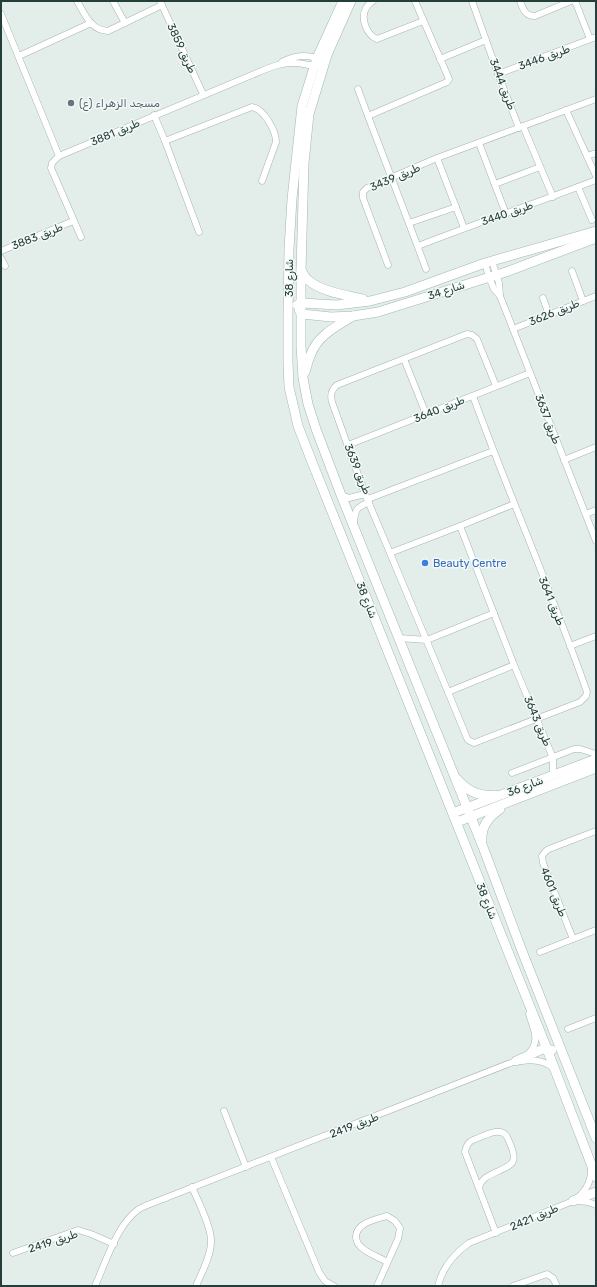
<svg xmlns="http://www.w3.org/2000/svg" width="597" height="1287" font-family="Rubik,'Noto Naskh Arabic',sans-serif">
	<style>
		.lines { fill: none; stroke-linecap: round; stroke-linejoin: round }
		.street-casing { stroke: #a6b5b2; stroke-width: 7 }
		.secondary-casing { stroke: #a1b8b4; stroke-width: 10 }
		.street { stroke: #fff; stroke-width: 6 }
		.secondary { stroke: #fff; stroke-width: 9 }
		.worship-dot { fill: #6b7280; stroke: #f3f9f7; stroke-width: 1.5 }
		.shop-dot { fill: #3f7fe0; stroke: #f3f9f7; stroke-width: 1.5 }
		.labels { text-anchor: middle; stroke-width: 3; stroke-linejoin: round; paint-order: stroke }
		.street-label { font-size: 11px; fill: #233e3b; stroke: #f3f9f7 }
		.worship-label { font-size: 11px; fill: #5b616d; stroke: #f3f9f7; text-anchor: start }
		.shop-label { font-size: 11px; fill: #366cbe; stroke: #f3f9f7; text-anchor: start }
	</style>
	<rect width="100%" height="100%" fill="#e3edea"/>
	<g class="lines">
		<defs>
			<g id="street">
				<path d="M 77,1 C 85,14 90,30 108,31 L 162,5"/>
				<path d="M 113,1 L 125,23"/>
				<path d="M 160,1 L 203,94"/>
				<path d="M 373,1 C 370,3 368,5 366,8 C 360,19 367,35 377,39 L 423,21"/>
				<path d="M 472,1 L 498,74 L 519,128"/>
				<path d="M 520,1 C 523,9 525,16 535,16 L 571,1"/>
				<path d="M 575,1 L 590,39"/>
				<path d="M 1,14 L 59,156"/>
				<path d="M 19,56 L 91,23"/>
				<path d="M 440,59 L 486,40"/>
				<path d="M 282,62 C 294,56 304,54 317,58 L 318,60"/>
				<path d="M 498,74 L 596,37"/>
				<path d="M 358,89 C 380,149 404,209 426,269"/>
				<path d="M 566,110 L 596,176"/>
				<path d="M 154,115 L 165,141 L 199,232"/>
				<path d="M 368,116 L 447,82 L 449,79 L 415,1"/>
				<path d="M 523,126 L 553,197"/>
				<path d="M 165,141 L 252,107 C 264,109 276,131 276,142 L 262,181"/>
				<path d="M 479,143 L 506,214"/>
				<path d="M 587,156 L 596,153"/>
				<path d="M 437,158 L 464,228"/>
				<path d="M 495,184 L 540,167"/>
				<path d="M 578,187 L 592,220"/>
				<path d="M 409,223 L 456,207"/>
				<path d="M 81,237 L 51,168 L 52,163 L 59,156 L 259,72 C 271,67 283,62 296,63 C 303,63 311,67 318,65"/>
				<path d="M 418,246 C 477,223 537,203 596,180"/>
				<path d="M 1,251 L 73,221"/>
				<path d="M 1,258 L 5,266"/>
				<path d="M 492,261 L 499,283 L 500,296"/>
				<path d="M 485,263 L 489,277 L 494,289 L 500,296 L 513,329 L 596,541"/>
				<path d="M 388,265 L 363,198 L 363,192 L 367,188 L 437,158 L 596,99"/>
				<path d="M 572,271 L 583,301"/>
				<path d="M 543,298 L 549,315"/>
				<path d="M 513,329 L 596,296"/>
				<path d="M 404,359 L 426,414"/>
				<path d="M 348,445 L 530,373"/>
				<path d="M 564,460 L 596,447"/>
				<path d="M 341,495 L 349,498 L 365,494"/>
				<path d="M 368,499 L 493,451"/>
				<path d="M 514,504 L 460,526 L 514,665 L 553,758 L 553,775"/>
				<path d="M 586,514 L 596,510"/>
				<path d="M 354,523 C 355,509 356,508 369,502"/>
				<path d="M 460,526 L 390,553 L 365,494 L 332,402 C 330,395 331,390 337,385 L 467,334 L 472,335 L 477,339 L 496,386"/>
				<path d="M 390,553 L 448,692 L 514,665"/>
				<path d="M 399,638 L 427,640 L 494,613"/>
				<path d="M 570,646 L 596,636"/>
				<path d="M 448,692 L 467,738 L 468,740 L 474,743 L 580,702 L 586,696 L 587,692 C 552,592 509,495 473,396"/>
				<path d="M 512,773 L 574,749 L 580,749 L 596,754"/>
				<path d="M 573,939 L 543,863 L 542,856 L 546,851 L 549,849 L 596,831"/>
				<path d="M 540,952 L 596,930"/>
				<path d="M 529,1014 C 533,1028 541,1041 529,1053"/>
				<path d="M 568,1029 L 596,1018"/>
				<path d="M 522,1061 C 534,1059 544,1061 554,1068"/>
				<path d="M 224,1111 L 246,1167"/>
				<path d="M 271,1157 L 319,1272 L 325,1281 L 334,1286"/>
				<path d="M 192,1187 C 198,1201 212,1228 211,1242 C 211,1256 201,1274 196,1286"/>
				<path d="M 479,1187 C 480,1184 482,1181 484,1179 C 491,1172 510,1169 513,1161 C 516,1155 510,1143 507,1137 C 501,1125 482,1137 473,1140 C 468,1142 466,1146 465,1152 L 496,1233"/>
				<path d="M 577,1201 L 588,1202 L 596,1205"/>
				<path d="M 13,1253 L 78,1230 L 91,1234 L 114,1244"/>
				<path d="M 95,1286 C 106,1262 117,1224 139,1209 C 148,1204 159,1201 168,1197 L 518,1060"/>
				<path d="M 377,1286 L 398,1239 L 400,1228 L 395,1221 L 387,1216 C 376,1219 355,1223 356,1238 C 357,1241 357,1244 360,1246 C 366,1253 379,1257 387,1262"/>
				<path d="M 438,1286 C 442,1268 454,1254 469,1243 L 573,1201 C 585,1193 592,1182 591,1167"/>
				<path d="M 513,1286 L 547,1274 L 553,1278 L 557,1286"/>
			</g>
			<g id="secondary">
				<path d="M 343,1 L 317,58 L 302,106 L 292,199 L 289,249 L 288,315 L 288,362 L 289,387 L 298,426 L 312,462 L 547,1049 L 596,1177"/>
				<path d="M 351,1 L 327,55 L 309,114 L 304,163 L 301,270 L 301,346 L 303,378 L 308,404 L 316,429 L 341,495 L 483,847 L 522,951 L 596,1138"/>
				<path d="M 301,270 C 303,273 305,278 308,280 C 322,292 346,295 363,299"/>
				<path d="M 297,305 L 302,303 L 337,305 L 370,301 L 405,292 L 485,263 L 596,231"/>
				<path d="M 299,310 L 302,314 L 331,317 L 353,316 L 378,312 L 506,272 L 596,238"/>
				<path d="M 305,372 C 307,366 308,360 311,354 C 318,335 337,326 353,316"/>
				<path d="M 457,779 C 467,791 479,797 495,795"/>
				<path d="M 453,813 L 596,759"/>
				<path d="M 457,822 L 596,768"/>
				<path d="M 482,841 C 481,826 488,818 500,809"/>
				<path d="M 516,1061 L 543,1049 L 552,1050"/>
				<path d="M 573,1201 L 596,1192"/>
			</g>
		</defs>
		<use href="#street" class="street-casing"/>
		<use href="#secondary" class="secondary-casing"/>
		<use href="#street" class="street"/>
		<use href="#secondary" class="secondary"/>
	</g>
	<circle class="worship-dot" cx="71" cy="103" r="4"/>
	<circle class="shop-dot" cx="425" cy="563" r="4"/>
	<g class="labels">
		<g class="street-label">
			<text transform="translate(182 48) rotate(65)" y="4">طريق 3859</text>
			<text transform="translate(544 57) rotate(-20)" y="4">طريق 3446</text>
			<text transform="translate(503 84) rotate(69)" y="4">طريق 3444</text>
			<text transform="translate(115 132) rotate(-23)" y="4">طريق 3881</text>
			<text transform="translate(395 177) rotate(-23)" y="4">طريق 3439</text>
			<text transform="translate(507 213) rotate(-19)" y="4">طريق 3440</text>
			<text transform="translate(37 236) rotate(-22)" y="4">طريق 3883</text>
			<text transform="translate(289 278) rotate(-90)" y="4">شارع 38</text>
			<text transform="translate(446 290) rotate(-18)" y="4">شارع 34</text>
			<text transform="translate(554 312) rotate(-22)" y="4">طريق 3626</text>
			<text transform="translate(439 409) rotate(-22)" y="4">طريق 3640</text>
			<text transform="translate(548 419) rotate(69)" y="4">طريق 3637</text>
			<text transform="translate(358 469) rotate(68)" y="4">طريق 3639</text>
			<text transform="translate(367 600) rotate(68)" y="4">شارع 38</text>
			<text transform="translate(552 601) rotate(68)" y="4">طريق 3641</text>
			<text transform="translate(538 721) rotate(67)" y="4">طريق 3643</text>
			<text transform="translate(525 786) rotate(-21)" y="4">شارع 36</text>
			<text transform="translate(554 892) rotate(68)" y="4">طريق 4601</text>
			<text transform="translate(487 901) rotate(68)" y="4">شارع 38</text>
			<text transform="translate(354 1125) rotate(-21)" y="4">طريق 2419</text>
			<text transform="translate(534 1217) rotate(-23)" y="4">طريق 2421</text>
			<text transform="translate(53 1241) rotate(-18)" y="4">طريق 2419</text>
		</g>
		<g class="worship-label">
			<text x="79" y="107">مسجد الزهراء (ع)</text>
		</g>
		<g class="shop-label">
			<text x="433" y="567">Beauty Centre</text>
		</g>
	</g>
	<rect width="597" height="1287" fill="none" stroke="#233e3b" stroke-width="4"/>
</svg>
